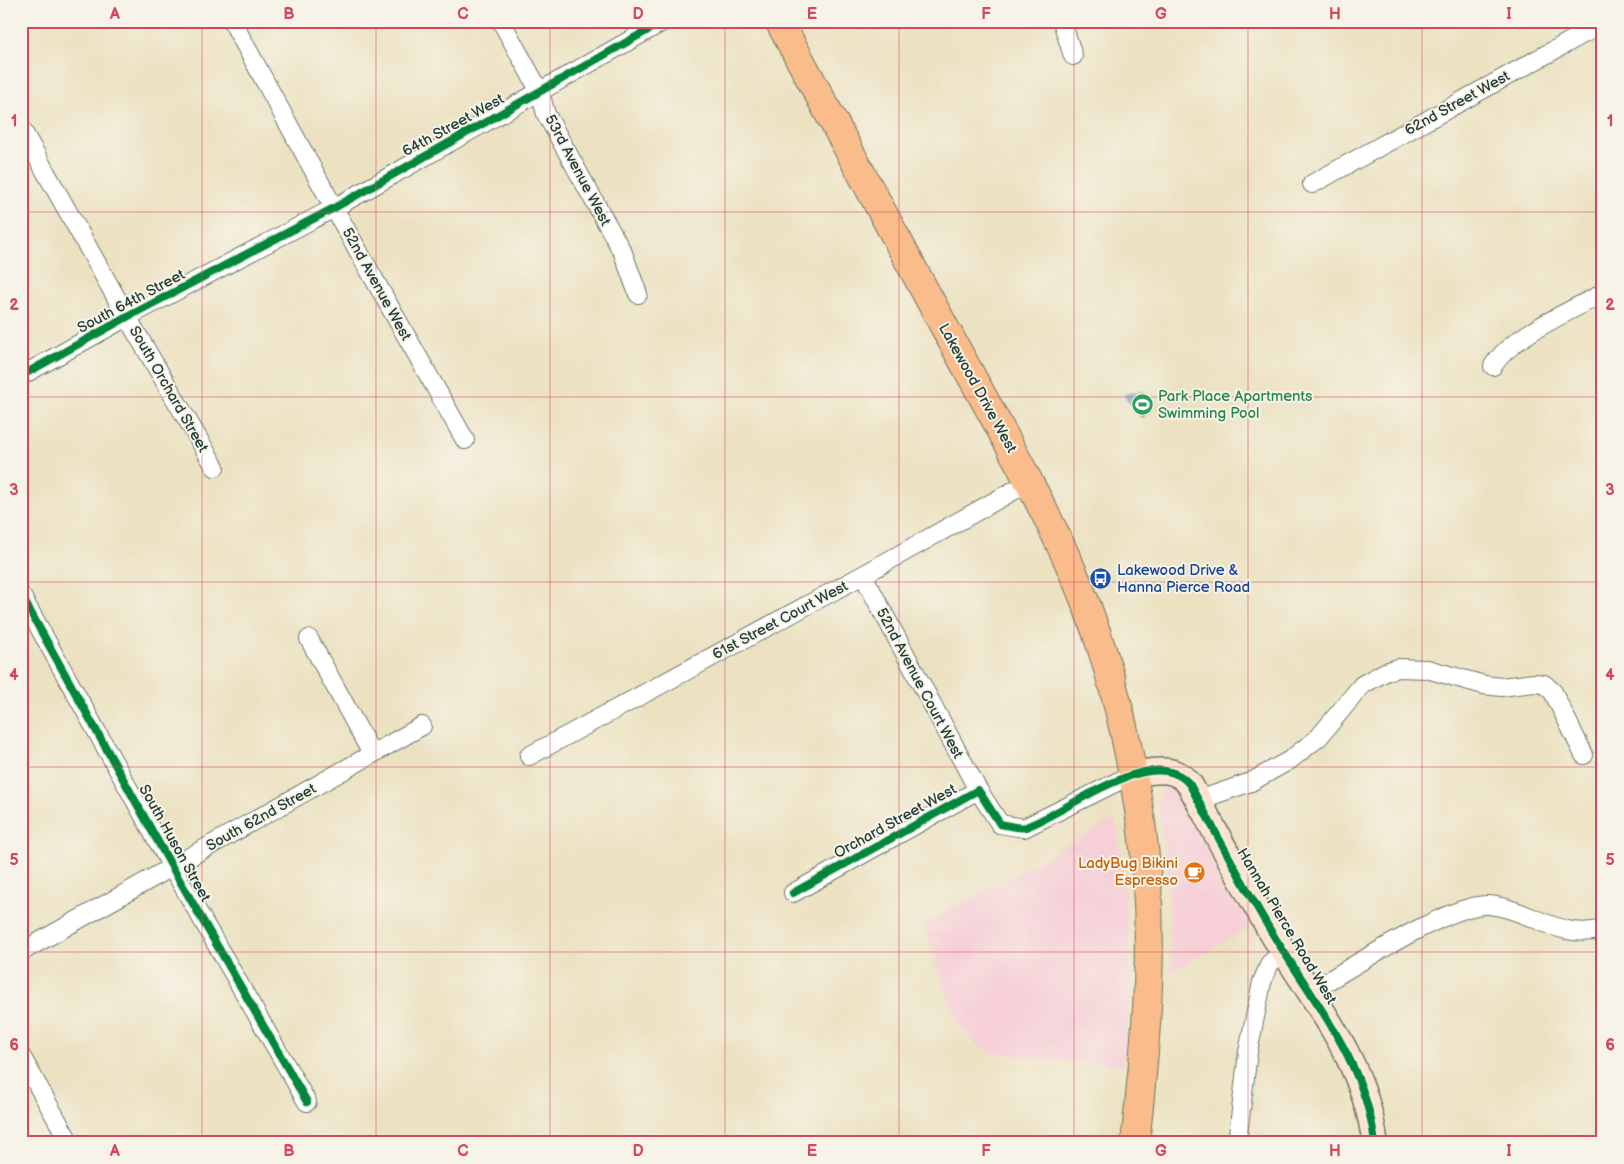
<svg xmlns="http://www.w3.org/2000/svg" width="1624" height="1164" font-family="'Balsamiq Sans',sans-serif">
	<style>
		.built { fill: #f6cfd7 }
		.water { fill: #57a5d0; stroke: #3b7182 }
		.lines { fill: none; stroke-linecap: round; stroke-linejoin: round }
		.street-casing { stroke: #677766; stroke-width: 20 }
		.secondary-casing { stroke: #677766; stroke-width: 28 }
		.primary-casing { stroke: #677766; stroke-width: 30 }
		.street { stroke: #fff; stroke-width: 18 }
		.secondary { stroke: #fde4d1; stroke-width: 25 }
		.primary { stroke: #fabc8b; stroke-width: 28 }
		.cycleway-casing { stroke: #f7f3e8; stroke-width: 11 }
		.cycleway { stroke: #00873e; stroke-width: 8 }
		.grid { fill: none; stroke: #d1495b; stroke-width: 1; stroke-opacity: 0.55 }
		.labels { text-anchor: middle; stroke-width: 4; stroke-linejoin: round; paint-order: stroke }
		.street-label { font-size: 15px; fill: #1f3d34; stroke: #f7f3e8 }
		.leisure-label { font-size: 15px; fill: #27864d; stroke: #f7f3e8; text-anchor: start }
		.transit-label { font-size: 15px; fill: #164399; stroke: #f7f3e8; text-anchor: start }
		.food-label { font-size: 15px; fill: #c56008; stroke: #f7f3e8; text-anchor: end }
		.neatline { fill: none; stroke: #d1495b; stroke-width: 2 }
		.grid-label { font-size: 16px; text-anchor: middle; font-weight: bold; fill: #d1495b }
	</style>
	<rect width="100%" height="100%" fill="#f7f3e8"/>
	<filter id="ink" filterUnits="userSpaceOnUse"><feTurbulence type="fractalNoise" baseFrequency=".02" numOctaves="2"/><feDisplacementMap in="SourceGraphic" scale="10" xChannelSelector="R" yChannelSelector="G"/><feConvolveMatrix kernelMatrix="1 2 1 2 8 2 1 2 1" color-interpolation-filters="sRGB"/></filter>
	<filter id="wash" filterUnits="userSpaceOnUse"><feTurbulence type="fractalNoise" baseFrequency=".0096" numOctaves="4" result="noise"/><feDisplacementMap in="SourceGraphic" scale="20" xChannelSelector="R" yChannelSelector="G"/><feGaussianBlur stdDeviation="1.12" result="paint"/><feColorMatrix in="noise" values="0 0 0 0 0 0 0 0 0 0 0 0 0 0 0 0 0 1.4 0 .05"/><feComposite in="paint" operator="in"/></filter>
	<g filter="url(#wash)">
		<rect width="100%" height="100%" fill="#ece2c2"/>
		<g class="built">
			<path d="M 1176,785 L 1254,924 L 1171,972 L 1168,875 L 1158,800 L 1163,788 Z"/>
			<path d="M 1115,819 L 1122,860 L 1129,940 L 1129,1004 L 1124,1066 L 993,1053 L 978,1046 L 956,1022 L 924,924 Z"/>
		</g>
		<path class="water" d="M 1140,391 L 1147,394 L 1151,402 L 1150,411 L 1142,418 L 1134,410 L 1135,405 L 1131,405 L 1124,395 Z"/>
	</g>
	<g filter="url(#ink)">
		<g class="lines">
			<defs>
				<g id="street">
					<path d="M 232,21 L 334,208 L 465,440"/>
					<path d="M 501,21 L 540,92 L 546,114 L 623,253 L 638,294"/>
					<path d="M 1062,21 L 1073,56"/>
					<path d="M 21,128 L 127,317 L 215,467"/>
					<path d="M 1312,184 L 1603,23"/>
					<path d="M 1493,366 C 1511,336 1571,311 1603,293"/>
					<path d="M 21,376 L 127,317 L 334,208 L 664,21"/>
					<path d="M 863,575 L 978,790"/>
					<path d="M 21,595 L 172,867 L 307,1102"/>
					<path d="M 309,639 L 372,754"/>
					<path d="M 529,756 L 863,575 L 1029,482"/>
					<path d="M 1199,800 L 1251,782 L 1290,760 L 1319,737 L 1362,685 L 1385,672 L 1398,668 L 1427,669 L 1484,685 L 1501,687 L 1534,683 L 1544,684 L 1553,692 L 1584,755"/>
					<path d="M 793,893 L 978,790 L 1000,824 L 1024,828 L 1133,774"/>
					<path d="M 21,952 L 422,726"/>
					<path d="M 1311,991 C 1348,970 1451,902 1489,905 C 1531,909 1558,941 1603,929"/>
					<path d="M 21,1056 L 70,1143"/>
					<path d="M 1237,1143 L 1248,1052 L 1262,982 L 1270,963 L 1284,952"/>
				</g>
				<path id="secondary" d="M 1133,774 C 1155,771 1175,765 1190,785 C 1216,833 1241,881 1269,928 C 1311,998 1365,1059 1375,1143"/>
				<path id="primary" d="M 779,21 C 837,128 894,234 952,341 C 992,414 1033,485 1068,561 C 1105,642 1128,734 1141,823 C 1156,930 1147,1036 1135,1143"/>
			</defs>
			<use href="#street" class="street-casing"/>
			<use href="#secondary" class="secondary-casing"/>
			<use href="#primary" class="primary-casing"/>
			<use href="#street" class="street"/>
			<use href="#secondary" class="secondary"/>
			<use href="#primary" class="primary"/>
			<defs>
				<g id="cycleway">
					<path d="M 21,376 L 127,317 L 334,208 L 664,21"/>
					<path d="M 21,595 L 172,867 L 307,1102"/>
					<path d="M 793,893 L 978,790 L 1000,824 C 1007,825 1019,829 1026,827 C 1066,813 1155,740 1190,785 C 1216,833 1241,881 1269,928 C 1311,998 1365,1059 1375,1143"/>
				</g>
			</defs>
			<use href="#cycleway" class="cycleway-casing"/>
			<use href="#cycleway" class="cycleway"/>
		</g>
	</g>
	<path class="grid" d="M 202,21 L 202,1143M 376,21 L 376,1143M 550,21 L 550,1143M 725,21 L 725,1143M 899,21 L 899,1143M 1074,21 L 1074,1143M 1248,21 L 1248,1143M 1422,21 L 1422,1143M 21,212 L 1603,212M 21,397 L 1603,397M 21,582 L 1603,582M 21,767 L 1603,767M 21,952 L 1603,952"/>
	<defs>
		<symbol id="stadium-disc" viewBox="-11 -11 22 22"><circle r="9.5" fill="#2e9e5b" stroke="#f7f3e8"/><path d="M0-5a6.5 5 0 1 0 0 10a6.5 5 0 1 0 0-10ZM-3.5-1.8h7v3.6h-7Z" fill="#fff"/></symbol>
		<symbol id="bus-disc" viewBox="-11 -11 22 22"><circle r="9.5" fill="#1a4fb4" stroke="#f7f3e8"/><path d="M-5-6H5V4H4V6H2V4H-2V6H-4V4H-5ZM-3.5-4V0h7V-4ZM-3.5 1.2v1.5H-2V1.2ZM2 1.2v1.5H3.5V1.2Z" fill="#fff"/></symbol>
		<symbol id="cafe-disc" viewBox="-11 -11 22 22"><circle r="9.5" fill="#e8710a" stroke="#f7f3e8"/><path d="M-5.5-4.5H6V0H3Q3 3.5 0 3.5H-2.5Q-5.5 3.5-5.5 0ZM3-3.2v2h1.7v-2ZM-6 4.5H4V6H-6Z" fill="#fff"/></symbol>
	</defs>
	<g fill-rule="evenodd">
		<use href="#stadium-disc" x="1130" y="392" width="25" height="25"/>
		<use href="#bus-disc" x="1088" y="566" width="25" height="25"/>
		<use href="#cafe-disc" x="1182" y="860" width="25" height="25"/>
	</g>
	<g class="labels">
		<g class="street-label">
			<text transform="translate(1457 103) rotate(-29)" y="5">62nd Street West</text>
			<text transform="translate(453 125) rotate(-29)" y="5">64th Street West</text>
			<text transform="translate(578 170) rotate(62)" y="5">53rd Avenue West</text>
			<text transform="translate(377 284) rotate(61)" y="5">52nd Avenue West</text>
			<text transform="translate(131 301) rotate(-28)" y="5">South 64th Street</text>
			<text transform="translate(978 388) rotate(61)" y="5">Lakewood Drive West</text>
			<text transform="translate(169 389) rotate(60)" y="5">South Orchard Street</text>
			<text transform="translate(780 620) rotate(-28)" y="5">61st Street Court West</text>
			<text transform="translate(920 683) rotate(62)" y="5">52nd Avenue Court West</text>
			<text transform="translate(261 817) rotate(-29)" y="5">South 62nd Street</text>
			<text transform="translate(895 821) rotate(-29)" y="5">Orchard Street West</text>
			<text transform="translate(175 843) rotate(61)" y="5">South Huson Street</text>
			<text transform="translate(1287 926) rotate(59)" y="5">Hannah Pierce Road West</text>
		</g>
		<g class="leisure-label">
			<text x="1158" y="401">Park Place Apartments<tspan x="1158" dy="17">Swimming Pool</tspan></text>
		</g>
		<g class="transit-label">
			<text x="1117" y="575">Lakewood Drive &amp;<tspan x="1117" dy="17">Hanna Pierce Road</tspan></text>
		</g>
		<g class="food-label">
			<text x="1178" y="868">LadyBug Bikini<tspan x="1178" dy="17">Espresso</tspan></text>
		</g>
	</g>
	<rect width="1624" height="1164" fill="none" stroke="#f7f3e8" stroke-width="55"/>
	<rect x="28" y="28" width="1568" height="1108" class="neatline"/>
	<g class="grid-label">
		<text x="115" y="19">A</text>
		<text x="289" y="19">B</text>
		<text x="463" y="19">C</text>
		<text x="638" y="19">D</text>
		<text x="812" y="19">E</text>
		<text x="986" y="19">F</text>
		<text x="1161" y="19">G</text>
		<text x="1335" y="19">H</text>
		<text x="1509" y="19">I</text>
		<text x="14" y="126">1</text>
		<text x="1610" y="126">1</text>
		<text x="14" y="310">2</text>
		<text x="1610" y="310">2</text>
		<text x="14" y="495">3</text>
		<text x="1610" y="495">3</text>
		<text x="14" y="680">4</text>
		<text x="1610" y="680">4</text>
		<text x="14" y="865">5</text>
		<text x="1610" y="865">5</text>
		<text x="14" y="1050">6</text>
		<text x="1610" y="1050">6</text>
		<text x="115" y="1156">A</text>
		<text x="289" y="1156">B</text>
		<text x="463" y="1156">C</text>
		<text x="638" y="1156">D</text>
		<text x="812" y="1156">E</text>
		<text x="986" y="1156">F</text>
		<text x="1161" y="1156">G</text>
		<text x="1335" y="1156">H</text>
		<text x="1509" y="1156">I</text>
	</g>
</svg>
